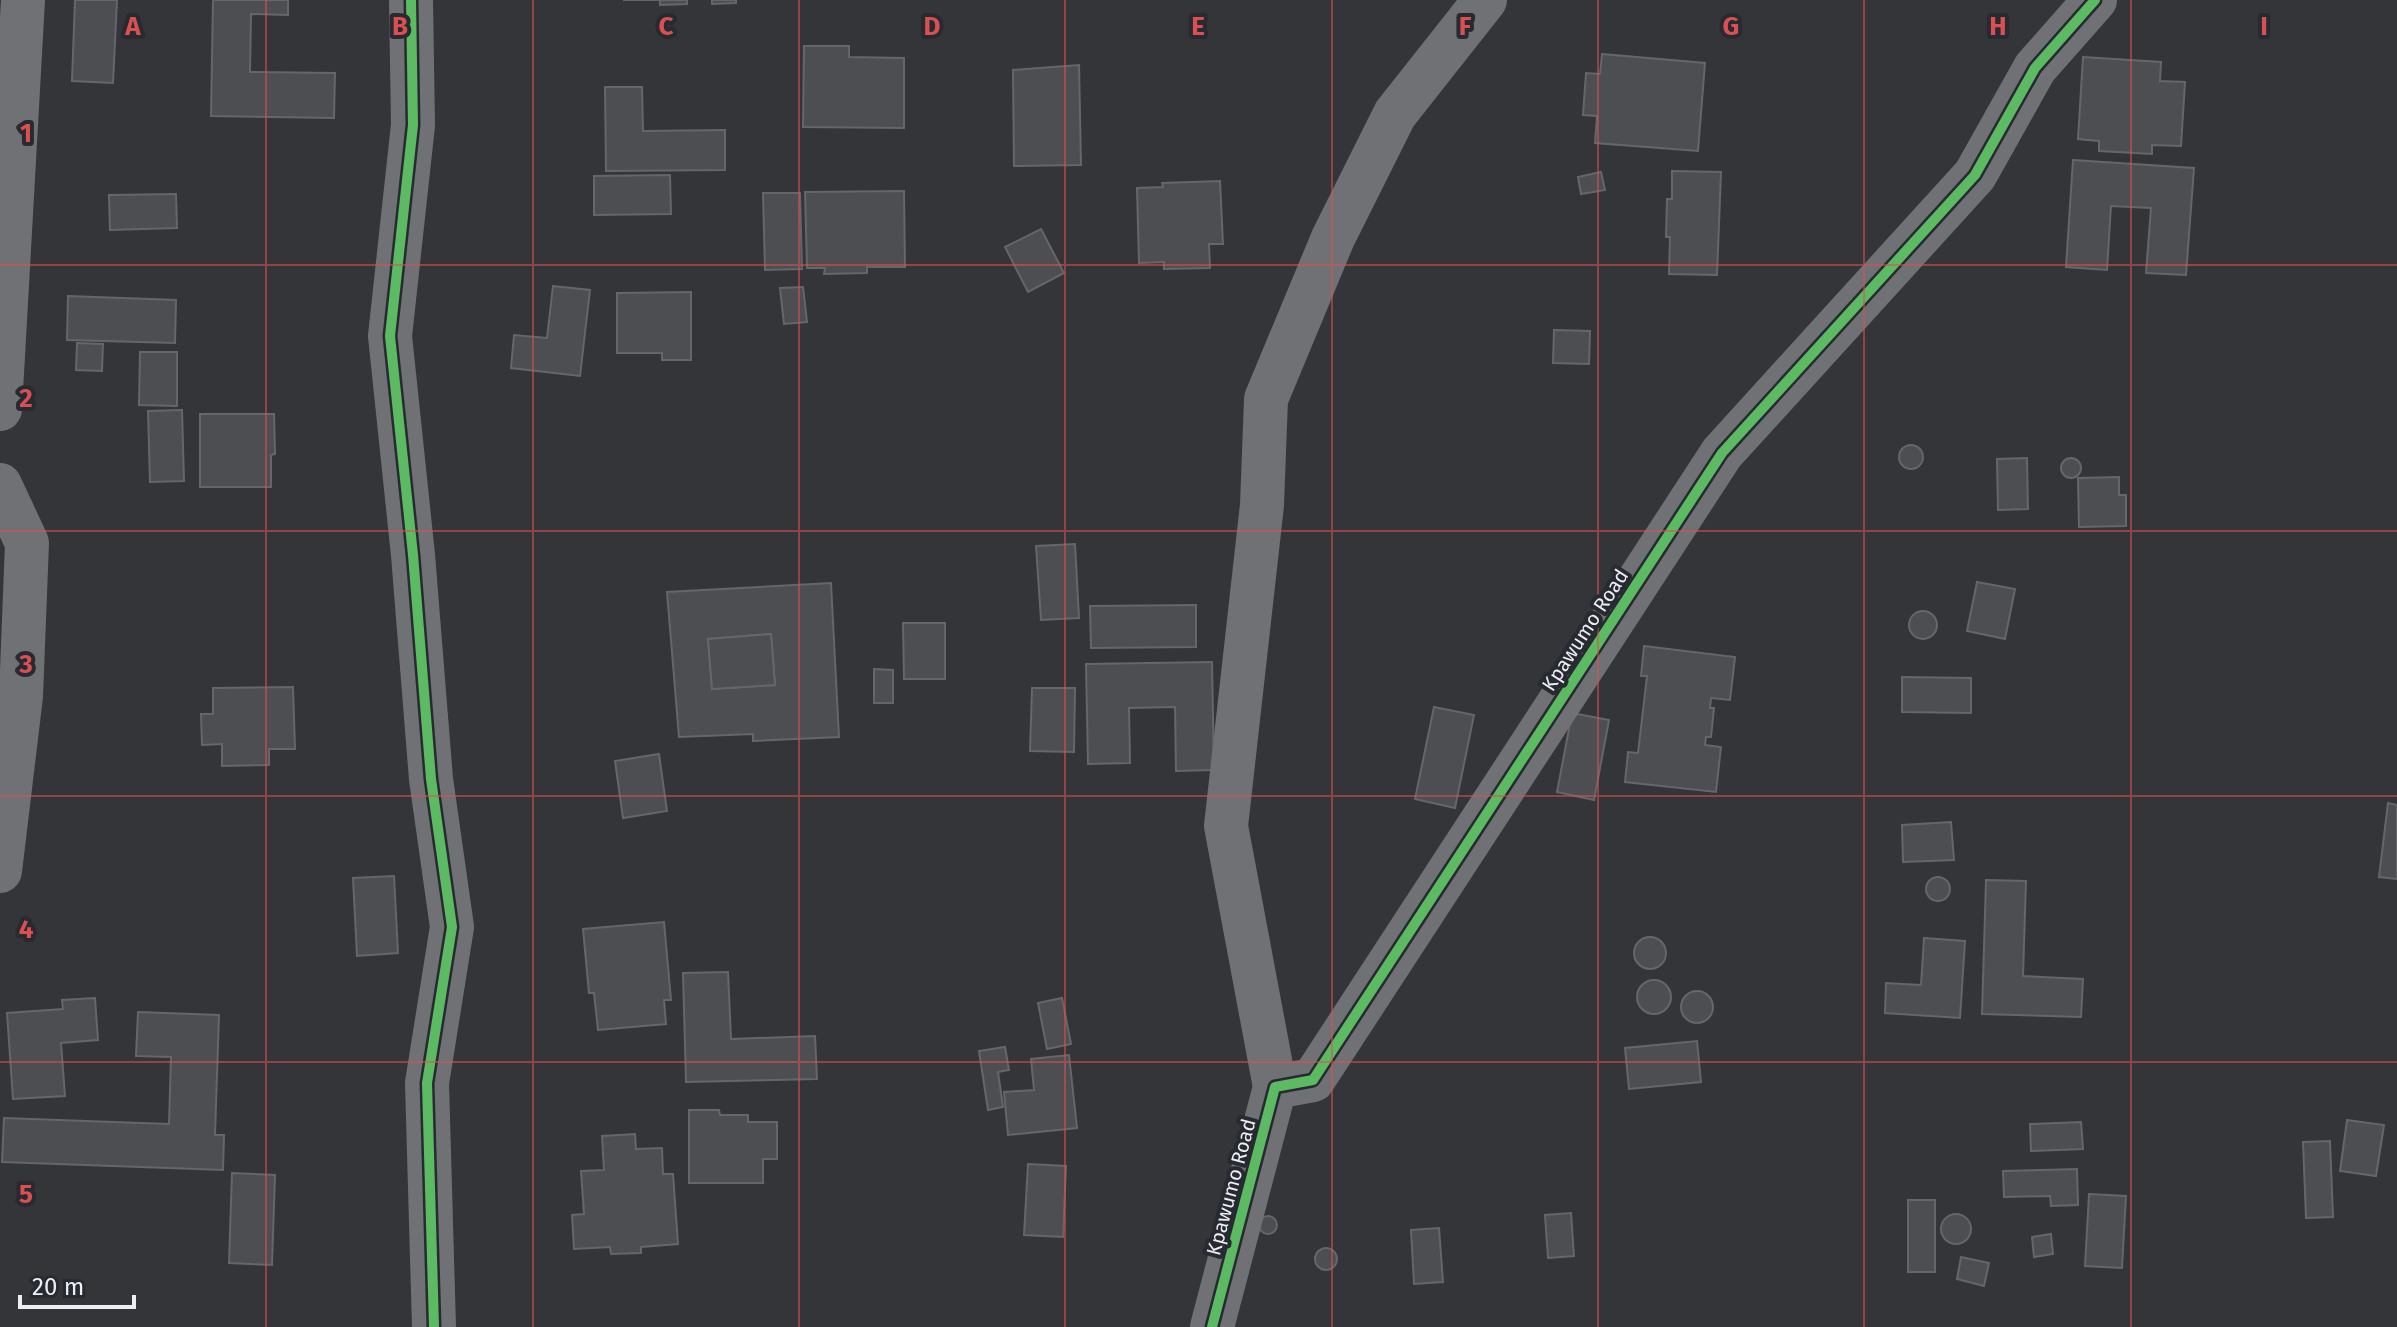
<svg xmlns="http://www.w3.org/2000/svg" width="2397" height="1327" font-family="'Fira Sans',sans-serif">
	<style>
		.building { fill: #4d4e52; stroke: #65666a; stroke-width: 2; fill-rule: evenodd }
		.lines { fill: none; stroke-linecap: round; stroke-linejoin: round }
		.minor { stroke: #707175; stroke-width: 44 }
		.cycleway-casing { stroke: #282a32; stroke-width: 15 }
		.cycleway { stroke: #5cba63; stroke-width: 10 }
		.grid { fill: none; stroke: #da5051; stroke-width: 2; stroke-opacity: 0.55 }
		.labels { text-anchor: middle; stroke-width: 8; stroke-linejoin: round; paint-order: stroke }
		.street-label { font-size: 20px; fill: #eceef3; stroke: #282a32 }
		.grid-label { font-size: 26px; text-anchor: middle; font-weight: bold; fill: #da5051; stroke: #282a32; stroke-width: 8; stroke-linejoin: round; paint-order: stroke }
	</style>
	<rect width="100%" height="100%" fill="#343539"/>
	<g class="building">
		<path d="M 75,0 L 117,0 L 113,83 L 72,81 Z"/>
		<path d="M 213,0 L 288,0 L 288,15 L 251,14 L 250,72 L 335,73 L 334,118 L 211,116 Z"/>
		<path d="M 623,0 L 687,0 L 687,4 L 660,5 L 660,0 Z"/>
		<path d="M 712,0 L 736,0 L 736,3 L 712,4 Z"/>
		<path d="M 804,46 L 849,46 L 849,57 L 904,58 L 904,128 L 803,127 Z"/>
		<path d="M 1602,54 L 1705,63 L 1698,151 L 1595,143 L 1597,116 L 1583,115 L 1586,73 L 1600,74 Z"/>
		<path d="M 2083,57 L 2161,62 L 2160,81 L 2185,82 L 2181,146 L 2152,145 L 2152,154 L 2099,151 L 2099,141 L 2078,139 Z"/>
		<path d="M 1079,65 L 1081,165 L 1014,166 L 1013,70 Z"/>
		<path d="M 605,87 L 642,87 L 643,131 L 725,130 L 725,170 L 606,171 Z"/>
		<path d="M 2073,160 L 2194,168 L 2186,275 L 2146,273 L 2151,208 L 2111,206 L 2107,270 L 2066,267 Z"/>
		<path d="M 1672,171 L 1721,172 L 1717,275 L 1669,274 L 1670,237 L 1666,237 L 1667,199 L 1672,199 Z"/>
		<path d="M 1601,172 L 1605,190 L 1581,194 L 1578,177 Z"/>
		<path d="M 670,175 L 671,214 L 594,215 L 594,176 Z"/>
		<path d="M 1220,181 L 1223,244 L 1209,244 L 1210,268 L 1164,269 L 1164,262 L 1139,263 L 1137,188 L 1163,187 L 1162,183 Z"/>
		<path d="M 904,191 L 905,267 L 867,267 L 867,273 L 824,274 L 825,268 L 807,268 L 805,192 Z"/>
		<path d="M 763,193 L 800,193 L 802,269 L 765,270 Z"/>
		<path d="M 176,194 L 177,228 L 110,230 L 109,195 Z"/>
		<path d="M 1041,229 L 1064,273 L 1028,292 L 1005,247 Z"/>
		<path d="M 553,286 L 590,290 L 580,376 L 511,368 L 514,335 L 547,338 Z"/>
		<path d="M 803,287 L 807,322 L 784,324 L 780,288 Z"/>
		<path d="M 691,292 L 691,360 L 662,360 L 662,353 L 617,353 L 617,293 Z"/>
		<path d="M 68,296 L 176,300 L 175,343 L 67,340 Z"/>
		<path d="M 1554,330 L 1590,331 L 1589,364 L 1553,363 Z"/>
		<path d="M 77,343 L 103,344 L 102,371 L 76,370 Z"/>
		<path d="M 140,352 L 177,352 L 177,406 L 139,405 Z"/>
		<path d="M 182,410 L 184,481 L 150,482 L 148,411 Z"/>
		<path d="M 200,414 L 274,414 L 275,454 L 271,455 L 271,487 L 200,487 Z"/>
		<circle cx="1911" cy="457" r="12"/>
		<circle cx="2071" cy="468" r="10"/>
		<path d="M 2027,458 L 2028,509 L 1998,510 L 1997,459 Z"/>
		<path d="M 2119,477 L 2119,495 L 2126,495 L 2126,526 L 2079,527 L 2078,478 Z"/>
		<path d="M 1075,544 L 1079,618 L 1041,620 L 1036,546 Z"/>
		<path d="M 1977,582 L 2015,589 L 2005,639 L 1967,631 Z"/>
		<path d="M 831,583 L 839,737 L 753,741 L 753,734 L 679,737 L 667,592 ZM 771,634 L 775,685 L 712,689 L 708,639 Z"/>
		<path d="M 1196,605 L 1196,647 L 1091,648 L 1090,606 Z"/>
		<circle cx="1923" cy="625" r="14"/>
		<path d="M 903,623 L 945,623 L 945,679 L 904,679 Z"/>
		<path d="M 771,634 L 775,685 L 712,689 L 708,639 Z"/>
		<path d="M 1644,646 L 1735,657 L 1730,700 L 1711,698 L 1710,708 L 1714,708 L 1711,737 L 1706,737 L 1705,745 L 1721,747 L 1716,792 L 1625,782 L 1628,752 L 1638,753 L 1647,676 L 1641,676 Z"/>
		<path d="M 1212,662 L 1214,770 L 1176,771 L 1175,707 L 1129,708 L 1130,763 L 1088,764 L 1086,664 Z"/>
		<path d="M 874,669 L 893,670 L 893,703 L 874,703 Z"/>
		<path d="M 1902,677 L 1971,678 L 1971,713 L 1902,712 Z"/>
		<path d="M 293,687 L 295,749 L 269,749 L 269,765 L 222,766 L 222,744 L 202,745 L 201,714 L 213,714 L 213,688 Z"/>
		<path d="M 1032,688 L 1075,688 L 1074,752 L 1030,751 Z"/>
		<path d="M 1434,707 L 1474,715 L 1455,808 L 1415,799 Z"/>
		<path d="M 1572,713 L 1609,720 L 1594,800 L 1557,792 Z"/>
		<path d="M 659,754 L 667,811 L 623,818 L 615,761 Z"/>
		<path d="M 2388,803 L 2397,805 L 2397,879 L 2379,877 Z"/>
		<path d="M 1951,822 L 1954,860 L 1903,862 L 1902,825 Z"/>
		<path d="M 394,876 L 398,953 L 357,956 L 353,878 Z"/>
		<circle cx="1938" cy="889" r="12"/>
		<path d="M 1986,880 L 2026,881 L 2023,976 L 2083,979 L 2081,1017 L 1982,1014 Z"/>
		<path d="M 664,922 L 671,1000 L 664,1000 L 666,1024 L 598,1030 L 594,993 L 589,993 L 583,929 Z"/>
		<circle cx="1650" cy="953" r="16"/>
		<path d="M 1924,938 L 1965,941 L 1960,1018 L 1885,1013 L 1886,983 L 1921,985 Z"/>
		<path d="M 728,972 L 731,1039 L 815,1036 L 817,1079 L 686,1082 L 683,973 Z"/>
		<circle cx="1654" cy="997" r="17"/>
		<circle cx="1697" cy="1007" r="16"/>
		<path d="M 95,998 L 98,1040 L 61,1043 L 65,1096 L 13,1099 L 7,1013 L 63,1009 L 62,1000 Z"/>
		<path d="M 1062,998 L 1071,1044 L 1047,1049 L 1038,1003 Z"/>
		<path d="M 138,1012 L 219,1015 L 215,1135 L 224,1135 L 223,1170 L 2,1162 L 4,1118 L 169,1124 L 171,1057 L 136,1056 Z"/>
		<path d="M 1697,1041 L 1701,1082 L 1629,1089 L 1625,1048 Z"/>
		<path d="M 1005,1047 L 1009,1070 L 998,1072 L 1003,1107 L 988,1110 L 979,1051 Z"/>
		<path d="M 1069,1055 L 1077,1128 L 1008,1135 L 1004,1092 L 1034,1090 L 1031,1059 Z"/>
		<path d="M 689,1110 L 719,1110 L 720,1115 L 748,1115 L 748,1122 L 777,1122 L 777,1159 L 763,1159 L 763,1183 L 689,1183 Z"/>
		<path d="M 2347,1120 L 2384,1125 L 2376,1176 L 2340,1171 Z"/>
		<path d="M 2081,1122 L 2083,1149 L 2031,1151 L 2030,1124 Z"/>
		<path d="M 635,1134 L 636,1149 L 662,1148 L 663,1174 L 673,1174 L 678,1244 L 641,1247 L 641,1253 L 611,1254 L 610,1247 L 574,1249 L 572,1215 L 584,1214 L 581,1171 L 604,1170 L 602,1136 Z"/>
		<path d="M 2330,1141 L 2333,1217 L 2306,1218 L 2303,1142 Z"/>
		<path d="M 1028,1164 L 1066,1166 L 1063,1237 L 1024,1235 Z"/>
		<path d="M 2077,1169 L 2078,1205 L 2051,1206 L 2050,1196 L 2004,1197 L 2003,1171 Z"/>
		<path d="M 232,1173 L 275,1175 L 272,1265 L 229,1263 Z"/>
		<path d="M 2089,1194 L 2126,1196 L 2122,1268 L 2085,1266 Z"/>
		<rect x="1908" y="1200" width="27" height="72"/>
		<path d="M 1571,1213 L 1574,1256 L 1548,1258 L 1545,1215 Z"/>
		<circle cx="1956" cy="1229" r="15"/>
		<circle cx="1268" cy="1225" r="9"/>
		<path d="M 1439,1228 L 1443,1282 L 1414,1284 L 1411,1230 Z"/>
		<path d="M 2051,1234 L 2053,1254 L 2034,1257 L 2032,1237 Z"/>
		<circle cx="1326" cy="1259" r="11"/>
		<path d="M 1961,1257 L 1989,1263 L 1984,1286 L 1957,1279 Z"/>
	</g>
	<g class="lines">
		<g class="minor">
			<path d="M 411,0 L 413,125 L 390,336 L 413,555 L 431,779 L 452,927 L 427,1083 L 434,1327"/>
			<path d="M 0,409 L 23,0"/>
			<path d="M 0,485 L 27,543 L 21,696 L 0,871"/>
			<path d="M 1275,1087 L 1226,826 L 1262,505 L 1266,399 L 1333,238 L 1395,114 L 1485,0"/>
			<path d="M 1212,1327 L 1275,1087 L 1313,1080 L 1722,453 L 1975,175 L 2035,68 L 2095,0"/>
		</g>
		<defs>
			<g id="cycleway">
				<path d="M 411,0 L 413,125 L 390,336 L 413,555 L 431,779 L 452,927 L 427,1083 L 434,1327"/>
				<path d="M 1212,1327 L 1275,1087 L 1313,1080 L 1722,453 L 1975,175 L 2035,68 L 2095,0"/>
			</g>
		</defs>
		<use href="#cycleway" class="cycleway-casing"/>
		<use href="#cycleway" class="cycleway"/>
	</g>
	<path class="grid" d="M 266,0 L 266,1327M 533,0 L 533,1327M 799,0 L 799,1327M 1065,0 L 1065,1327M 1332,0 L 1332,1327M 1598,0 L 1598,1327M 1864,0 L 1864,1327M 2131,0 L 2131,1327M 0,265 L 2397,265M 0,531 L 2397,531M 0,796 L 2397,796M 0,1062 L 2397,1062"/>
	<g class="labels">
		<g class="street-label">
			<text transform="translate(1585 630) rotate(-57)" y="7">Kpawumo Road</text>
			<text transform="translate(1231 1187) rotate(-75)" y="7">Kpawumo Road</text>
		</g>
	</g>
	<g class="grid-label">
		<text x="133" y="35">A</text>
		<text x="400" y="35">B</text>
		<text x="666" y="35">C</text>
		<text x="932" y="35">D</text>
		<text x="1198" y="35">E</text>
		<text x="1465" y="35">F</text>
		<text x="1731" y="35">G</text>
		<text x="1998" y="35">H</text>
		<text x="2264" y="35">I</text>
		<text x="26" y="142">1</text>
		<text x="26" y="407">2</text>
		<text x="26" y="673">3</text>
		<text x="26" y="938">4</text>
		<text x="26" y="1203">5</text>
	</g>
	<path d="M20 1295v12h114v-12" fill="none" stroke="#eceef3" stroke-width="4"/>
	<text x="32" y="1295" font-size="24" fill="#eceef3" stroke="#282a32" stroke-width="6" paint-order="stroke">20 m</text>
</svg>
